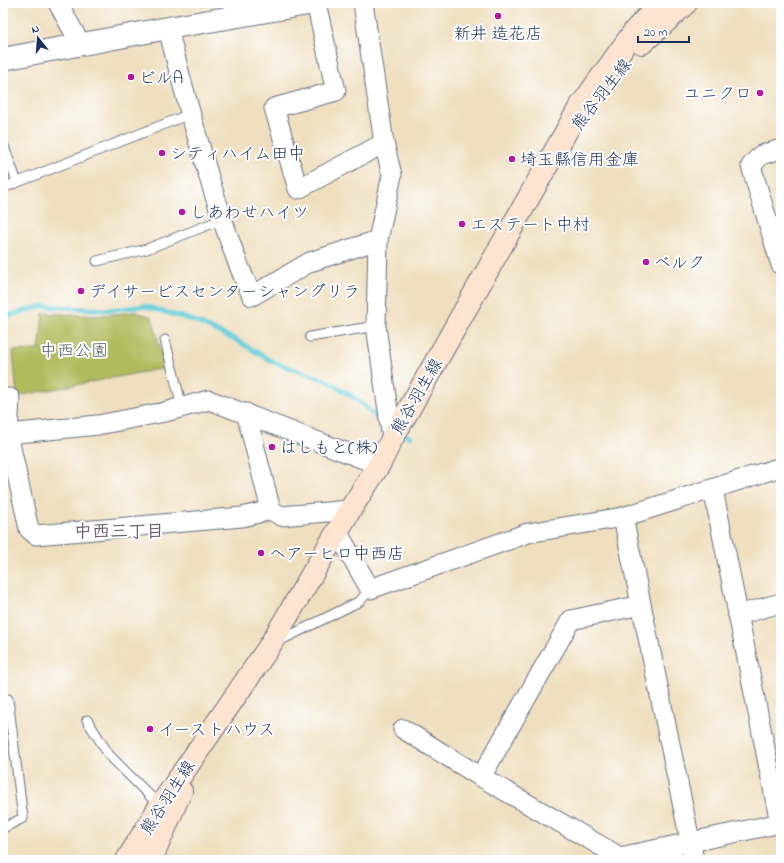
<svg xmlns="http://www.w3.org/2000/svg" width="784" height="863" font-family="'Indie Flower','Klee One',sans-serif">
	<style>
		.green { fill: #b0bb5d; stroke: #66755e }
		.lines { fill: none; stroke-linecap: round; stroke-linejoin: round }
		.stream { stroke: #5dc9d5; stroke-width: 5 }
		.service-casing { stroke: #656d80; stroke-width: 11 }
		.minor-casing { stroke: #656d80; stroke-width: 21 }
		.tertiary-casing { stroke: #656d80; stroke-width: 24 }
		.secondary-casing { stroke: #656d80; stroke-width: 24 }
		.service { stroke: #fff; stroke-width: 9 }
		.minor { stroke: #fff; stroke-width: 19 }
		.tertiary { stroke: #fff; stroke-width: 22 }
		.secondary { stroke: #fde4d1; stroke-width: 22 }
		.poi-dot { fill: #b5179e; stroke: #fff; stroke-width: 1.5 }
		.labels { text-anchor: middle; stroke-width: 4; stroke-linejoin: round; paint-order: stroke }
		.poi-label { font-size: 17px; fill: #1b2f5e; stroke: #fff; text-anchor: start }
		.street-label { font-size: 17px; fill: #1b2f5e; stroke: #fff }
		.park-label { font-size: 17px; fill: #4f605e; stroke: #fff }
		.neighbourhood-label { font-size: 18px; font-weight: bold; fill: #685d6e; stroke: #fff }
	</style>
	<rect width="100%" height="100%" fill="#fff"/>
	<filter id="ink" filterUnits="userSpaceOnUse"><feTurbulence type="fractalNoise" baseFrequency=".025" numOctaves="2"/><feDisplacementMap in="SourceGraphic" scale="8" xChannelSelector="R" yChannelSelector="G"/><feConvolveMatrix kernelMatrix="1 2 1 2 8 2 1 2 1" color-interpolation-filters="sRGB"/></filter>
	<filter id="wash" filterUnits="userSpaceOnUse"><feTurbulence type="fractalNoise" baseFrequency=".012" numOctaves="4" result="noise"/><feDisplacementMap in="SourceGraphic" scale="16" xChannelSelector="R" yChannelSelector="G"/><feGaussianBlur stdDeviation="0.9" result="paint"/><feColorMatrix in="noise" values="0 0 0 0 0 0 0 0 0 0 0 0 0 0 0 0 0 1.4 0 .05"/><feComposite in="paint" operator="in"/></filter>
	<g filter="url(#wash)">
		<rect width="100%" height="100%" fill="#efdfbf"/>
		<path class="green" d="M 135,312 L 152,317 L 165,368 L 17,396 L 13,351 L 39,350 L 43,313 L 95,316 Z"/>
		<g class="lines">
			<g class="stream">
				<path d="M 3,317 L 43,306 L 107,310 L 144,306 L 192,320 L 236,340 L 273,362 L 328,381 L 356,399 L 384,424"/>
				<path d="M 401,433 L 410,437"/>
			</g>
		</g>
	</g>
	<g filter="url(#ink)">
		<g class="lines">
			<defs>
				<g id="service">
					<path d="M 3,144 L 17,182"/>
					<path d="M 3,188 L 190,114"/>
					<path d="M 97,261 L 147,249 L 223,219"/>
					<path d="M 310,337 L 376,326"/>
					<path d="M 165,340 L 182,407"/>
					<path d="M 277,642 L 360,601 L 370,589"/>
					<path d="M 87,720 L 109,755 L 160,806"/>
					<path d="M 3,828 L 23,818 L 8,699"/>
				</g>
				<g id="minor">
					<path d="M 58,3 L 81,45"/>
					<path d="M 316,3 L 336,91 L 274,108 L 298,189 L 384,143"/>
					<path d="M 363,3 L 384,143 L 392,175 L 378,240 L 376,326 L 392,439"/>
					<path d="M 168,28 C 181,81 196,134 212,187 C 224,224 235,260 252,296 L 310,262 L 378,240"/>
					<path d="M 781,149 L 761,155 L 751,166 L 781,265"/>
					<path d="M 3,398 L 10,398 L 8,434 L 29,529 L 36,535 L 242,517 L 271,510"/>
					<path d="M 246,413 L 271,510 L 281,516 L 350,510"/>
					<path d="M 8,434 L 98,425 L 165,412 L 209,400 L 379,465"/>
					<path d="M 713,489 L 780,823"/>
					<path d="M 623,517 L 694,860"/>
					<path d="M 338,533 L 370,589 L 528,533 L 623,517 L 781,467"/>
					<path d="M 738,615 L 781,603"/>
					<path d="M 403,729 L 481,777 L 571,620 L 641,605"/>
					<path d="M 481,777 L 620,857 L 781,823"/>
				</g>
				<path id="tertiary" d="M 3,59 L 168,28 L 314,3"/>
				<g id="secondary">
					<path d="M 642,43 L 686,3"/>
					<path d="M 127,860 L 160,806 L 269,647 L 350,510 L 379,465 L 392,439 L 580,107 L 636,29 L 661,3"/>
					<path d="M 151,860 L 181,791"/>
				</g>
			</defs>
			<use href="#service" class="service-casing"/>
			<use href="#minor" class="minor-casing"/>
			<use href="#tertiary" class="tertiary-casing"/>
			<use href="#secondary" class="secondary-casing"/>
			<use href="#service" class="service"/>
			<use href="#minor" class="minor"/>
			<use href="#tertiary" class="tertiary"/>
			<use href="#secondary" class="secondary"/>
		</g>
	</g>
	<g class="poi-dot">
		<circle cx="498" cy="16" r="4"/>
		<circle cx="131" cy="77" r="4"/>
		<circle cx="760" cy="93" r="4"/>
		<circle cx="162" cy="153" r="4"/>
		<circle cx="512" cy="159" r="4"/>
		<circle cx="182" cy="212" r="4"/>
		<circle cx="462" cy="224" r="4"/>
		<circle cx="646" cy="262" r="4"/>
		<circle cx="81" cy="291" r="4"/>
		<circle cx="272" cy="447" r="4"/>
		<circle cx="261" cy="553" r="4"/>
		<circle cx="150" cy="729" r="4"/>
	</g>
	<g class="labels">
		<g class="poi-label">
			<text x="498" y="39" text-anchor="middle">新井 造花店</text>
			<text x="139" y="83">ビルA</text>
			<text x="752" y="99" text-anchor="end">ユニクロ</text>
			<text x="170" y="159">シティハイム田中</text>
			<text x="520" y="165">埼玉縣信用金庫</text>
			<text x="190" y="218">しあわせハイツ</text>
			<text x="470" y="230">エステート中村</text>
			<text x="654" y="268">ベルク</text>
			<text x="89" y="297">デイサービスセンターシャングリラ</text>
			<text x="280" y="453">はしもと(株)</text>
			<text x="269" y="559">ヘアーヒロ中西店</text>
			<text x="158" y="735">イーストハウス</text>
		</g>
		<g class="street-label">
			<text transform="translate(601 94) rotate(-52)" y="6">熊谷羽生線</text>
			<text transform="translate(416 396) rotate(-60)" y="6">熊谷羽生線</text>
			<text transform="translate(167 797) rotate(-57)" y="6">熊谷羽生線</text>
		</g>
		<g class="park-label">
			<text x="74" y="356">中西公園</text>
		</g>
		<g class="neighbourhood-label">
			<text x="119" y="537">中西三丁目</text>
		</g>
	</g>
	<rect width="784" height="863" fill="none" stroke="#fff" stroke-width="16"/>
	<g transform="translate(38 38) rotate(343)" stroke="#ffffff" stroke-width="3" paint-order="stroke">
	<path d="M0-3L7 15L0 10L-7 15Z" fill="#1b2f5e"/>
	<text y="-6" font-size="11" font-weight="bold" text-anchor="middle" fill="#1b2f5e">N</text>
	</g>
	<path d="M638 36v6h51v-6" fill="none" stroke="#1b2f5e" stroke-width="2"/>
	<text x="644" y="36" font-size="12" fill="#1b2f5e" stroke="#ffffff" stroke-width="3" paint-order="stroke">20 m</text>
</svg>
